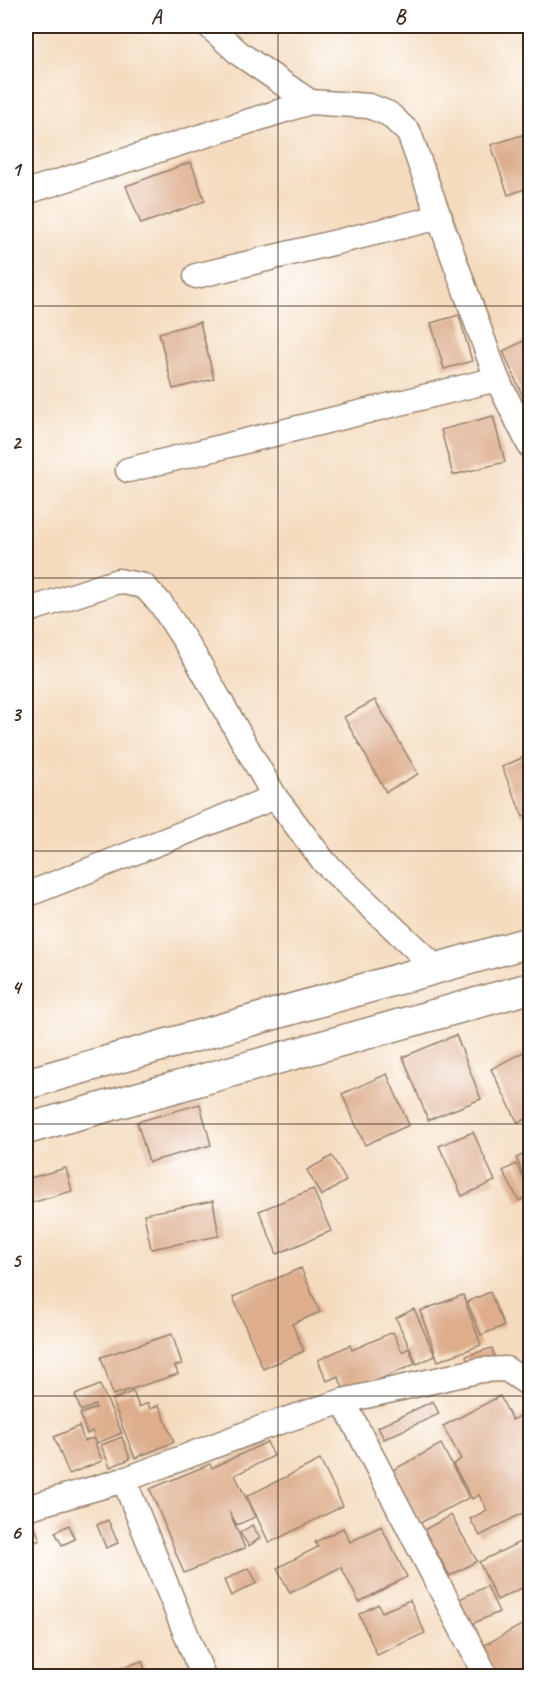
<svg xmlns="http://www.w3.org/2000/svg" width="556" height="1702" font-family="Caveat,sans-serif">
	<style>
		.building { fill: #ddad8c }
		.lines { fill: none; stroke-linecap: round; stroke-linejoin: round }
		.minor-casing { stroke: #98826e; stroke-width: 27 }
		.major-casing { stroke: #98826e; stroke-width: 33 }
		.minor { stroke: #fff; stroke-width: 24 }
		.major { stroke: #fff; stroke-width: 30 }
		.grid { fill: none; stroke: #3b2a1e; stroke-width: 1.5; stroke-opacity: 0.55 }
		.neatline { fill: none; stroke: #3b2a1e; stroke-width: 2 }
		.grid-label { font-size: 20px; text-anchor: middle; font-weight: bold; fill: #3b2a1e }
	</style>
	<rect width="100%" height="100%" fill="#fff"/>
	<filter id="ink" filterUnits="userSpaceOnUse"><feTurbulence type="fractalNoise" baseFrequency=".0167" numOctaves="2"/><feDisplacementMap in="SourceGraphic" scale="12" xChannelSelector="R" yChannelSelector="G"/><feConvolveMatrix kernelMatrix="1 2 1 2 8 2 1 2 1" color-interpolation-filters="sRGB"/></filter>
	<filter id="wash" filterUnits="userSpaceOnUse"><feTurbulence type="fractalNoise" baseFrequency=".008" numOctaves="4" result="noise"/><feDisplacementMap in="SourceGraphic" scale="24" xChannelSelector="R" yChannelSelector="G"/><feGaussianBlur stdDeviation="1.35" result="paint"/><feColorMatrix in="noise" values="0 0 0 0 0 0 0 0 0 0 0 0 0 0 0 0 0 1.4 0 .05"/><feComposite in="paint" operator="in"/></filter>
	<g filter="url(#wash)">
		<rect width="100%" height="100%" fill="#f4dbbe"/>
		<g id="blocks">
			<g class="building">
				<path d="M 525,134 L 530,151 L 530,187 L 508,195 L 491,145 Z"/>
				<path d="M 191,162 L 205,201 L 141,224 L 126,186 Z"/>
				<path d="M 459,315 L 472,361 L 444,369 L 431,323 Z"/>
				<path d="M 200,322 L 214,379 L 173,389 L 159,333 Z"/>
				<path d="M 530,338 L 530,402 L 526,404 L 503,351 Z"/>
				<path d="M 493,416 L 505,462 L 453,475 L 441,430 Z"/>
				<path d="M 375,700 L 418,774 L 386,792 L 344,717 Z"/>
				<path d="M 530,754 L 530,813 L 523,817 L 502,767 Z"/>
				<path d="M 456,1035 L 481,1099 L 428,1120 L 403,1057 Z"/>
				<path d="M 529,1049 L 530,1117 L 518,1123 L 491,1069 Z"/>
				<path d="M 387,1074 L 409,1125 L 365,1145 L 342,1094 Z"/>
				<path d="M 200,1104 L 211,1145 L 149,1162 L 137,1122 Z"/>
				<path d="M 473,1132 L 495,1181 L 462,1196 L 439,1146 Z"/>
				<path d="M 530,1151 L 530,1189 L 516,1158 Z"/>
				<path d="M 332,1156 L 346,1181 L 321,1196 L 307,1170 Z"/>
				<path d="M 516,1164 L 530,1191 L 530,1195 L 519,1201 L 503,1171 Z"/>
				<path d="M 66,1168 L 72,1191 L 31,1203 L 26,1179 Z"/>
				<path d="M 313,1189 L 331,1231 L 277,1254 L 259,1211 Z"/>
				<path d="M 213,1201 L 219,1236 L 151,1249 L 144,1214 Z"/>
				<path d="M 301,1268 L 320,1312 L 292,1324 L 304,1351 L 263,1369 L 233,1297 Z"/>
				<path d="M 490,1292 L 504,1326 L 481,1335 L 467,1302 Z"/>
				<path d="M 463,1295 L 481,1345 L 438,1361 L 420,1311 Z"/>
				<path d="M 414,1309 L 435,1356 L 417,1364 L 396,1318 Z"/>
				<path d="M 393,1332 L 402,1352 L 409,1348 L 415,1364 L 346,1394 L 338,1376 L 327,1381 L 318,1360 L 350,1345 L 352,1350 Z"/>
				<path d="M 172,1334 L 182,1364 L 175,1366 L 178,1374 L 113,1395 L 101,1357 Z"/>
				<path d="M 492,1348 L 496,1363 L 471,1371 L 466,1356 Z"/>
				<path d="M 100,1385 L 122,1433 L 97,1443 L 92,1431 L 87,1434 L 80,1414 L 96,1408 L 95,1405 L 81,1411 L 75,1395 Z"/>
				<path d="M 133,1391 L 139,1407 L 148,1403 L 150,1409 L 159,1405 L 174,1442 L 135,1458 L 112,1400 Z"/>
				<path d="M 500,1396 L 512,1420 L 526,1413 L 530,1421 L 530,1509 L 480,1536 L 470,1519 L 487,1510 L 479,1495 L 472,1499 L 453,1464 L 461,1459 L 443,1426 Z"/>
				<path d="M 433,1401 L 439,1414 L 384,1439 L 378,1427 Z"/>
				<path d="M 79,1426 L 84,1441 L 93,1438 L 102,1461 L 69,1474 L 54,1437 Z"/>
				<path d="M 122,1437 L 130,1459 L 110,1467 L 101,1445 Z"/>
				<path d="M 267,1442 L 274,1456 L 235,1475 L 255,1517 L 237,1525 L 229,1511 L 245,1548 L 184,1573 L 150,1489 L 210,1464 L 212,1468 Z"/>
				<path d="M 441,1444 L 469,1498 L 420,1523 L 393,1470 Z"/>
				<path d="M 320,1460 L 343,1506 L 269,1543 L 247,1496 Z"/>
				<path d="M 451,1515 L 477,1561 L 450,1576 L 424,1530 Z"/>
				<path d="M 31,1517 L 40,1540 L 26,1546 L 26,1519 Z"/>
				<path d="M 108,1520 L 118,1543 L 106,1548 L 97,1525 Z"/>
				<path d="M 69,1525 L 75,1539 L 62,1545 L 55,1532 Z"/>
				<path d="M 252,1525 L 260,1538 L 249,1546 L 240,1533 Z"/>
				<path d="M 381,1526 L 407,1577 L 359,1602 L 341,1567 L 290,1593 L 277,1568 L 318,1547 L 315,1542 L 343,1528 L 350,1542 Z"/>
				<path d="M 530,1537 L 530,1584 L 497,1600 L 479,1562 Z"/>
				<path d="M 249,1568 L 257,1583 L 231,1596 L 224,1580 Z"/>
				<path d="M 487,1586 L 499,1612 L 465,1627 L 453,1602 Z"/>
				<path d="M 410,1600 L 425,1633 L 377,1655 L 359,1614 L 378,1604 L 382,1612 Z"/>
				<path d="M 529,1621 L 530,1668 L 515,1676 L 498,1676 L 481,1647 Z"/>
				<path d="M 142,1661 L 147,1676 L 97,1676 Z"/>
			</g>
		</g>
	</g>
	<g filter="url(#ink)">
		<use href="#blocks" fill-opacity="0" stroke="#98826e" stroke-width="1.5"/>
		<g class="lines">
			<defs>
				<g id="minor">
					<path d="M 209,26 L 240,54 L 310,102"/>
					<path d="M 26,192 L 310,102 L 369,106 L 389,114 L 409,133 L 497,379"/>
					<path d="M 196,276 L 440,217"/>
					<path d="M 128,470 L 497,379 L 530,446"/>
					<path d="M 26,611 L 118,581 L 144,586 L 161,604 L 194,655 L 275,797 L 325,863 L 435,967"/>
					<path d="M 26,895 L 275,797"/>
					<path d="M 343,1401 L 486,1676"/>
					<path d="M 124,1480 L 203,1676"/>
					<path d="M 26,1508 L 124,1480 L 261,1428 L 343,1401 L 481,1370 L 506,1369 L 530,1385"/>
				</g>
				<g id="major">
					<path d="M 26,1084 L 530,942"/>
					<path d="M 26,1129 L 530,988"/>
				</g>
			</defs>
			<use href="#minor" class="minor-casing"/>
			<use href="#major" class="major-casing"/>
			<use href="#minor" class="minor"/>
			<use href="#major" class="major"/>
		</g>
	</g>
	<path class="grid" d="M 278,26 L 278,1676M 26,306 L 530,306M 26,578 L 530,578M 26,851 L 530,851M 26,1124 L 530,1124M 26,1396 L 530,1396"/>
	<rect width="556" height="1702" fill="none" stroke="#fff" stroke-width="66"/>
	<rect x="33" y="33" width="490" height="1636" class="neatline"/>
	<g class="grid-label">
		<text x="156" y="23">A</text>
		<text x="400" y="23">B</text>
		<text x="16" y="176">1</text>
		<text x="16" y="449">2</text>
		<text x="16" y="721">3</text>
		<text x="16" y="994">4</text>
		<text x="16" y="1267">5</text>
		<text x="16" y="1539">6</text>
	</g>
</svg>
